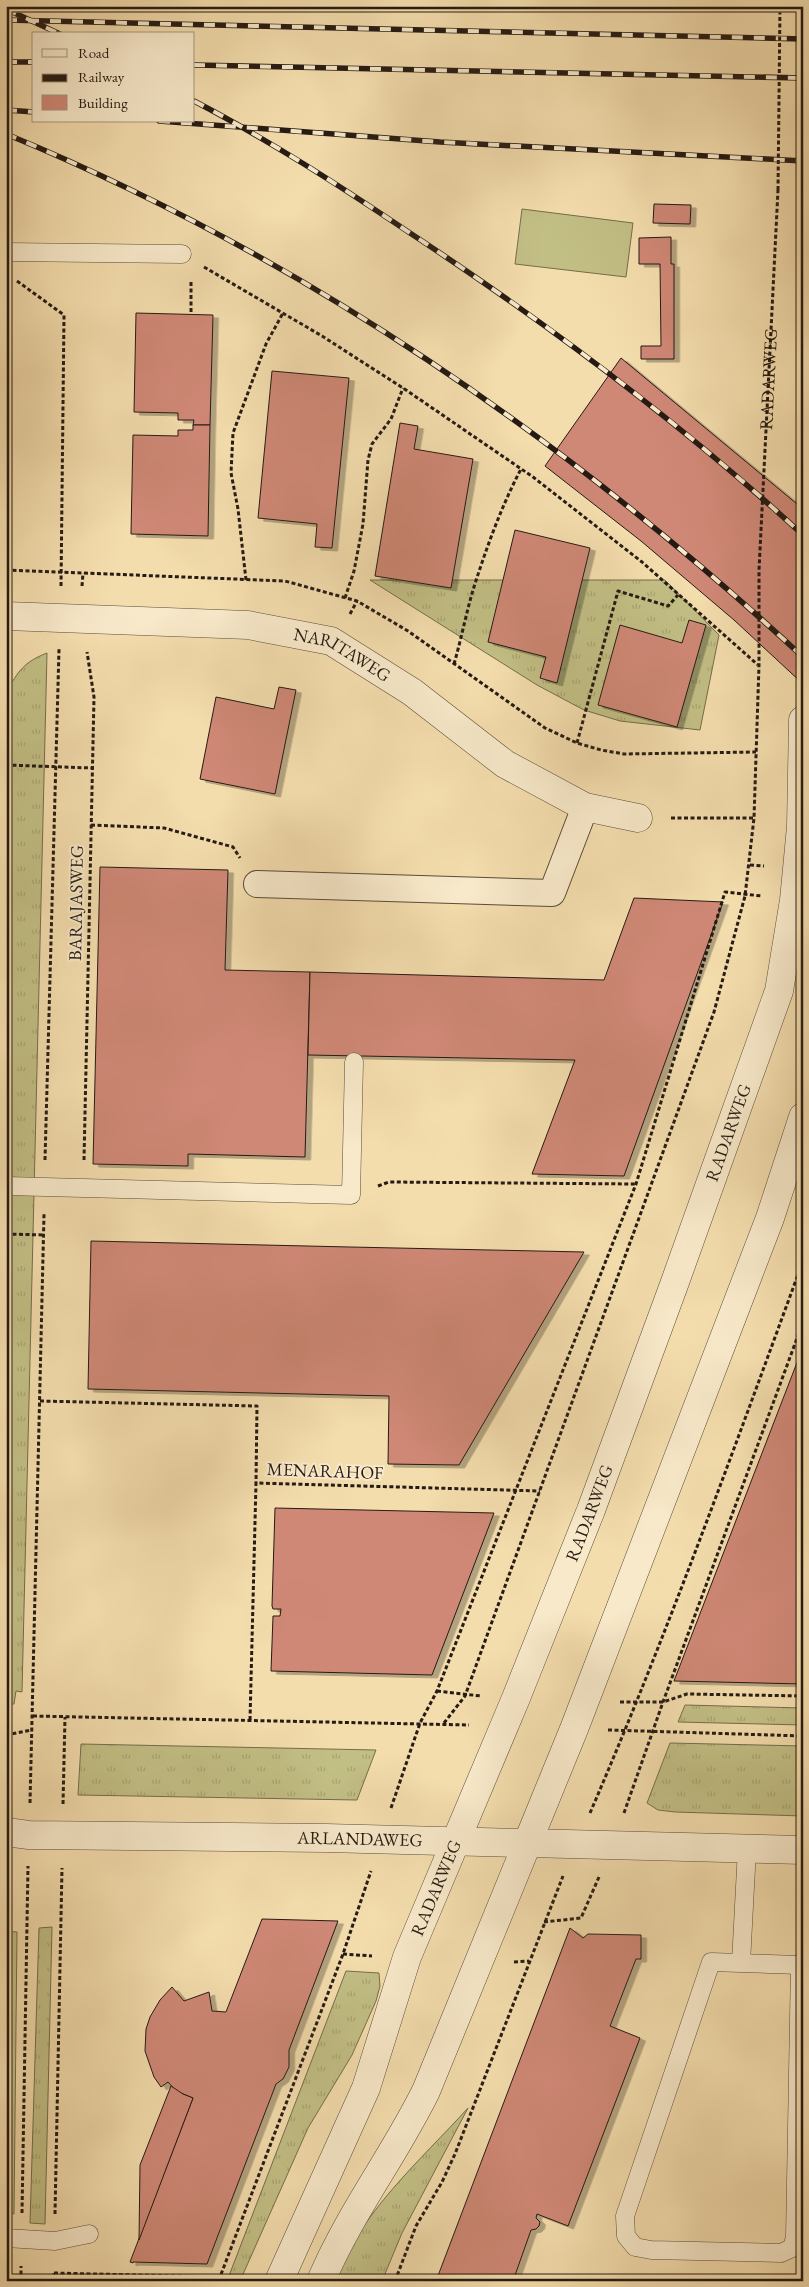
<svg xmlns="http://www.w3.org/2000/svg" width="809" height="2287" font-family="'EB Garamond',serif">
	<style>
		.grass { fill: url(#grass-tufts); stroke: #746d4c }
		.garden { fill: #c2bf85; stroke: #746d4c }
		.building { fill: #cf8876; stroke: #251b14; filter: url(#shadow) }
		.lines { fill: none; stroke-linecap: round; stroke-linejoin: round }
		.service-casing { stroke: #594c3a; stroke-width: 19 }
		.pedestrian-casing { stroke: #594c3a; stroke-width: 28 }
		.minor-casing { stroke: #594c3a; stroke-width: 29 }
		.tertiary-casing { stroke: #594c3a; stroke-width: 29 }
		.path { stroke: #251b14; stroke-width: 3; stroke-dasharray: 4 2.5; stroke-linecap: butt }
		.service { stroke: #f8e9ca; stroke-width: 18 }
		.pedestrian { stroke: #f8e9ca; stroke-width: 26 }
		.minor { stroke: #f8e9ca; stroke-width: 28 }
		.tertiary { stroke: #f8e9ca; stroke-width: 28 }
		.rail-casing { stroke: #251b14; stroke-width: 5.5 }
		.rail { stroke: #f8e9ca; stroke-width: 4; stroke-dasharray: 11; stroke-linecap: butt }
		.path-bridge { stroke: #251b14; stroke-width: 3; stroke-dasharray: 4 2.5; stroke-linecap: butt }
		.labels { text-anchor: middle; stroke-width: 4; stroke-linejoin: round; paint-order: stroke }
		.street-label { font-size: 18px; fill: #251b14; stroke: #f8e9ca }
	</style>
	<defs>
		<pattern id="grass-tufts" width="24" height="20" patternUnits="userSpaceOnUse" patternTransform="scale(1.25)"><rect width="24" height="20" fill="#c2bf85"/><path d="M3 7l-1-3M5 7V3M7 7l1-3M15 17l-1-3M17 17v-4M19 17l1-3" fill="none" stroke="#a7a472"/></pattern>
		<filter id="shadow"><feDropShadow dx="5.5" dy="3" stdDeviation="0" flood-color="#0004"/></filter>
	</defs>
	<rect width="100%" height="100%" fill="#f4ddad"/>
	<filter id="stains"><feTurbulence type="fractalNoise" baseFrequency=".004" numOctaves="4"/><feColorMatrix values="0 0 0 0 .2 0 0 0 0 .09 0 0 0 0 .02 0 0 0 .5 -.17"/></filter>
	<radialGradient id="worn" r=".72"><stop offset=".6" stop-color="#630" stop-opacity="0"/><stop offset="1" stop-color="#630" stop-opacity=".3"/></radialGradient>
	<g class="grass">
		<path d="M 370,580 L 665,580 L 719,635 L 700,730 L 620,721 L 584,710 L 537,685 Z"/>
		<path d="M 47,653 L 22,1692 L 16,1691 L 14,1704 L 6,1705 L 6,693 C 18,671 24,662 47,653 Z"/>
		<path d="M 685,1705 L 803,1708 L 803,1725 L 678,1722 Z"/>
		<path d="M 670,1743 L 803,1746 L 803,1816 L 675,1812 L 658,1810 L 647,1803 Z"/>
		<path d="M 81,1744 L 376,1750 L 357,1800 L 78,1795 Z"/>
		<path d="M 52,1927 L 45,2224 L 30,2223 L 39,1928 Z"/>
		<path d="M 6,1931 L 17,1932 L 14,2214 L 6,2212 Z"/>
		<path d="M 346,1971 L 379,1973 L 380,1986 L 376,2001 L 352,2055 L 308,2128 L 240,2281 L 227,2281 Z"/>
		<path d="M 468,2108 L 402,2233 L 382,2281 L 336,2281 C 357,2215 422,2159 468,2108 Z"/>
	</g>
	<path class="garden" d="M 522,209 L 633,223 L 626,277 L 515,264 Z"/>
	<g class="building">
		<path d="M 654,204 L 691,205 L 690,224 L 653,223 Z"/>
		<path d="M 671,237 L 671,264 L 674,264 L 674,359 L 641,359 L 641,346 L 661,346 L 660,264 L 639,264 L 639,238 Z"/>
		<path d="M 136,313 L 213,315 L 210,425 L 193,425 L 194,420 L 178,420 L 178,413 L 134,412 Z"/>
		<path d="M 621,358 L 803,509 L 803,684 L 734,620 L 641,541 L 545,466 Z"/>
		<path d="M 272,371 L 349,378 L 332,548 L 315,547 L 317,524 L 258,518 Z"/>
		<path d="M 400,423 L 418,426 L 414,449 L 473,459 L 451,588 L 375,576 Z"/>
		<path d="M 193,425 L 210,425 L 208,536 L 131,534 L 133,435 L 178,436 L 178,430 L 193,430 Z"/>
		<path d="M 515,530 L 590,548 L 557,683 L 540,678 L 546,657 L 488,642 Z"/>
		<path d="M 689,620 L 706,625 L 677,727 L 598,705 L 620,625 L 682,643 Z"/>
		<path d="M 279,687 L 296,690 L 275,794 L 200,779 L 216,697 L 274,709 Z"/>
		<path d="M 100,867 L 228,870 L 225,970 L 310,972 L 305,1157 L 188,1154 L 188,1166 L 93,1164 Z"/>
		<path d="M 634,898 L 723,902 L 624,1176 L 532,1174 L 575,1060 L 308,1055 L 310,972 L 604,980 Z"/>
		<path d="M 91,1241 L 350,1247 L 584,1252 L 459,1465 L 388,1464 L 389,1396 L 88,1389 Z"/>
		<path d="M 803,1347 L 803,1684 L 674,1681 Z"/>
		<path d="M 275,1508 L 494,1513 L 432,1675 L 271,1671 L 273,1616 L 280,1616 L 281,1609 L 273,1609 L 272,1606 Z"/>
		<path d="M 262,1919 L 338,1921 L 289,2050 L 289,2067 L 283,2079 L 276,2084 L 207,2264 L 133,2262 L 133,2263 L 130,2262 L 193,2098 L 176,2091 L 168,2082 L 161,2087 L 154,2077 L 145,2051 L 146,2029 L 150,2017 L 160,2000 L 172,1987 L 184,2001 L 209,1992 L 212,2011 L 226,2012 Z"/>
		<path d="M 570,1928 L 583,1938 L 588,1934 L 641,1935 L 641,1959 L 636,1959 L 610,2026 L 640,2038 L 568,2226 L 537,2214 L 536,2218 L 540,2222 L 539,2226 L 536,2229 L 531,2230 L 513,2281 L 436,2281 Z"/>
		<path d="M 171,2086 L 183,2094 L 193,2098 L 139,2240 L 140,2165 Z"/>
	</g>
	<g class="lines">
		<defs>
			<g id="service">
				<path d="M 6,252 L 182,254"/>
				<path d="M 6,1186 L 351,1195 L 354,1062"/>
				<path d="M 741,1963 L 800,1965 L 795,2237 L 792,2248 L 781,2253 L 651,2250 L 635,2247 L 626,2236 L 625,2216 L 711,1962 L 741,1963 L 747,1849"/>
				<path d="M 6,2238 L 55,2241 L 89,2234"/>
			</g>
			<path id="pedestrian" d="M 257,884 L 552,893 L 585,807"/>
			<g id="minor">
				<path id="s2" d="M 6,616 L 248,625 L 331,641 L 412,692 L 505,764 L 585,807 L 638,818"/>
			</g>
			<g id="tertiary">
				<path id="s3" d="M 6,1832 L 29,1835 L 326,1838 L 803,1850"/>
				<path id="s4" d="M 279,2281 L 366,2088 L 407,1957 L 516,1698 L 591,1510 L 675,1282 L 779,991 L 794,900 L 801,827 L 803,720"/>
				<path d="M 321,2281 C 349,2214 394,2156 426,2091 L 574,1729 L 770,1218 L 803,1117"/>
			</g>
		</defs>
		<use href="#service" class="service-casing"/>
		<use href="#pedestrian" class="pedestrian-casing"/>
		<use href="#minor" class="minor-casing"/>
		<use href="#tertiary" class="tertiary-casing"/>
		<g class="path">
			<path d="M 204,267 L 322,336 L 406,390 L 533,477 L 642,562 L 758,665"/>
			<path d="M 17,281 L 64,315 L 61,586"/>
			<path d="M 191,312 L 191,280"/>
			<path d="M 6,570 L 285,581 L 357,601 L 408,631 L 545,728 L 577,743 L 601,750 L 624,754 L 756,752"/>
			<path d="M 246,580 L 238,509 L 231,473 L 233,433 L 266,344 L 283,313"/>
			<path d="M 82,586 L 83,573"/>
			<path d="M 345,598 L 354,571 L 363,524 L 368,460 L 372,444 L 391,419 L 403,388"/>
			<path d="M 350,614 L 357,601"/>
			<path d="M 454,664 C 461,640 466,614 473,590 C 486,549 501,507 521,469"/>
			<path d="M 577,743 L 618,591 L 668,606 L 678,595"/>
			<path d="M 6,765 L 92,768"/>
			<path d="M 671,818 L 754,818"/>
			<path d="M 91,825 L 164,828 L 233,847 L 240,858"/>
			<path d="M 750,865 L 764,866"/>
			<path d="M 45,1160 L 59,649"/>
			<path d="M 84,1160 L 94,697 L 87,652"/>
			<path d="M 378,1186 L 389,1182 L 636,1184"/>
			<path d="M 6,1234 L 44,1235"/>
			<path d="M 40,1401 L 257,1406 L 256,1483"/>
			<path d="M 437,1691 L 481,1696"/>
			<path d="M 620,1702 L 663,1702 L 687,1694 L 803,1696"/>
			<path d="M 33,1716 L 469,1725"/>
			<path d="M 250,1720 L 256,1483 L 540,1491"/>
			<path id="s1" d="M 444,1723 L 465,1696 L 714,1012 L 745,896 L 754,818 L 759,665 L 759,570 L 778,190"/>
			<path d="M 608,1730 L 803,1736"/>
			<path d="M 6,1735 L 32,1730"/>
			<path d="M 30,1803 L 44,1214"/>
			<path d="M 63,1804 L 65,1717"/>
			<path d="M 391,1808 L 420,1723 L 437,1691 L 636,1184 L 725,892 L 762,896"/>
			<path d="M 590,1813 C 668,1632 735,1446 803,1261"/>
			<path d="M 624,1813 L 663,1702 L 803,1322"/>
			<path d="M 544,1922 L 581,1918 L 599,1877"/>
			<path d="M 343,1954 L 372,1956"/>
			<path d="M 514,1962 L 529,1961"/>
			<path d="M 22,2213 L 28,1866"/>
			<path d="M 55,2214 L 62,1868"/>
			<path d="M 54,2273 L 220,2277 L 343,1954 L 371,1871"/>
			<path d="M 21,2281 L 21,2266"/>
			<path d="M 54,2281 L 54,2273"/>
			<path d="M 395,2281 L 416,2226 L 442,2182 L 455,2154 L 563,1876"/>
		</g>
		<use href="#service" class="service"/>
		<use href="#pedestrian" class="pedestrian"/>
		<use href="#minor" class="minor"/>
		<use href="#tertiary" class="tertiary"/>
		<defs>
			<g id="rail">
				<path d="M 6,9 L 60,34"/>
				<path d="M 6,20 L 803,39"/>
				<path d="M 6,62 L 34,62"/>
				<path d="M 194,65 L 803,78"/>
				<path d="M 194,101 C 269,140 340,186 410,233 C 548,324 681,423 803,535"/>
				<path d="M 6,110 L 34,112"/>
				<path d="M 159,121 L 440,142 L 803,161"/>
				<path d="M 6,134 C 301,255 569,441 803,657"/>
			</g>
		</defs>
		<use href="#rail" class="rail-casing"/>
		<use href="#rail" class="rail"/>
		<path class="path-bridge" d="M 778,190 L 780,6"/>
	</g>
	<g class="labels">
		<g class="street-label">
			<text dy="6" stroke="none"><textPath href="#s1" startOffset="1400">RADARWEG</textPath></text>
			<text dy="6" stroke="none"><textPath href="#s2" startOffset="342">NARITAWEG</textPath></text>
			<text transform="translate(76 903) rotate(-89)" y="6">BARAJASWEG</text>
			<text dy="6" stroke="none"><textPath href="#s4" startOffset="1234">RADARWEG</textPath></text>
			<text transform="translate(325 1471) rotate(2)" y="6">MENARAHOF</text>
			<text dy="6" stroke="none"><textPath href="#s4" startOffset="829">RADARWEG</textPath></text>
			<text dy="6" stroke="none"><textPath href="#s3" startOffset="354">ARLANDAWEG</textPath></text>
			<text dy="6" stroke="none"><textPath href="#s4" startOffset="424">RADARWEG</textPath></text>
		</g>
	</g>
	<rect width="809" height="2287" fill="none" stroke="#f4ddad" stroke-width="25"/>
	<rect x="8" y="8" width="794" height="2272" fill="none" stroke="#251b14" stroke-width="2.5"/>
	<rect x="12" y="12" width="784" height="2262" fill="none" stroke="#251b14"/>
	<rect x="32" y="32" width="162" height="90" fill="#f8e9ca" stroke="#a49781"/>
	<rect x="42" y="49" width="25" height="8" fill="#f8e9ca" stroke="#a49781"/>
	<text x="78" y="58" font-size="15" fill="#251b14">Road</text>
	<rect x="42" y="74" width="25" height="8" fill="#251b14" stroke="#a49781"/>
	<text x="78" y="82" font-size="15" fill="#251b14">Railway</text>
	<rect x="42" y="95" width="25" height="15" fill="#cf8876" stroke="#a49781"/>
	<text x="78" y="108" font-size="15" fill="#251b14">Building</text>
	<rect width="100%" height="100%" filter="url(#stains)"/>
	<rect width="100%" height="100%" fill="url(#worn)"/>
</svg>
